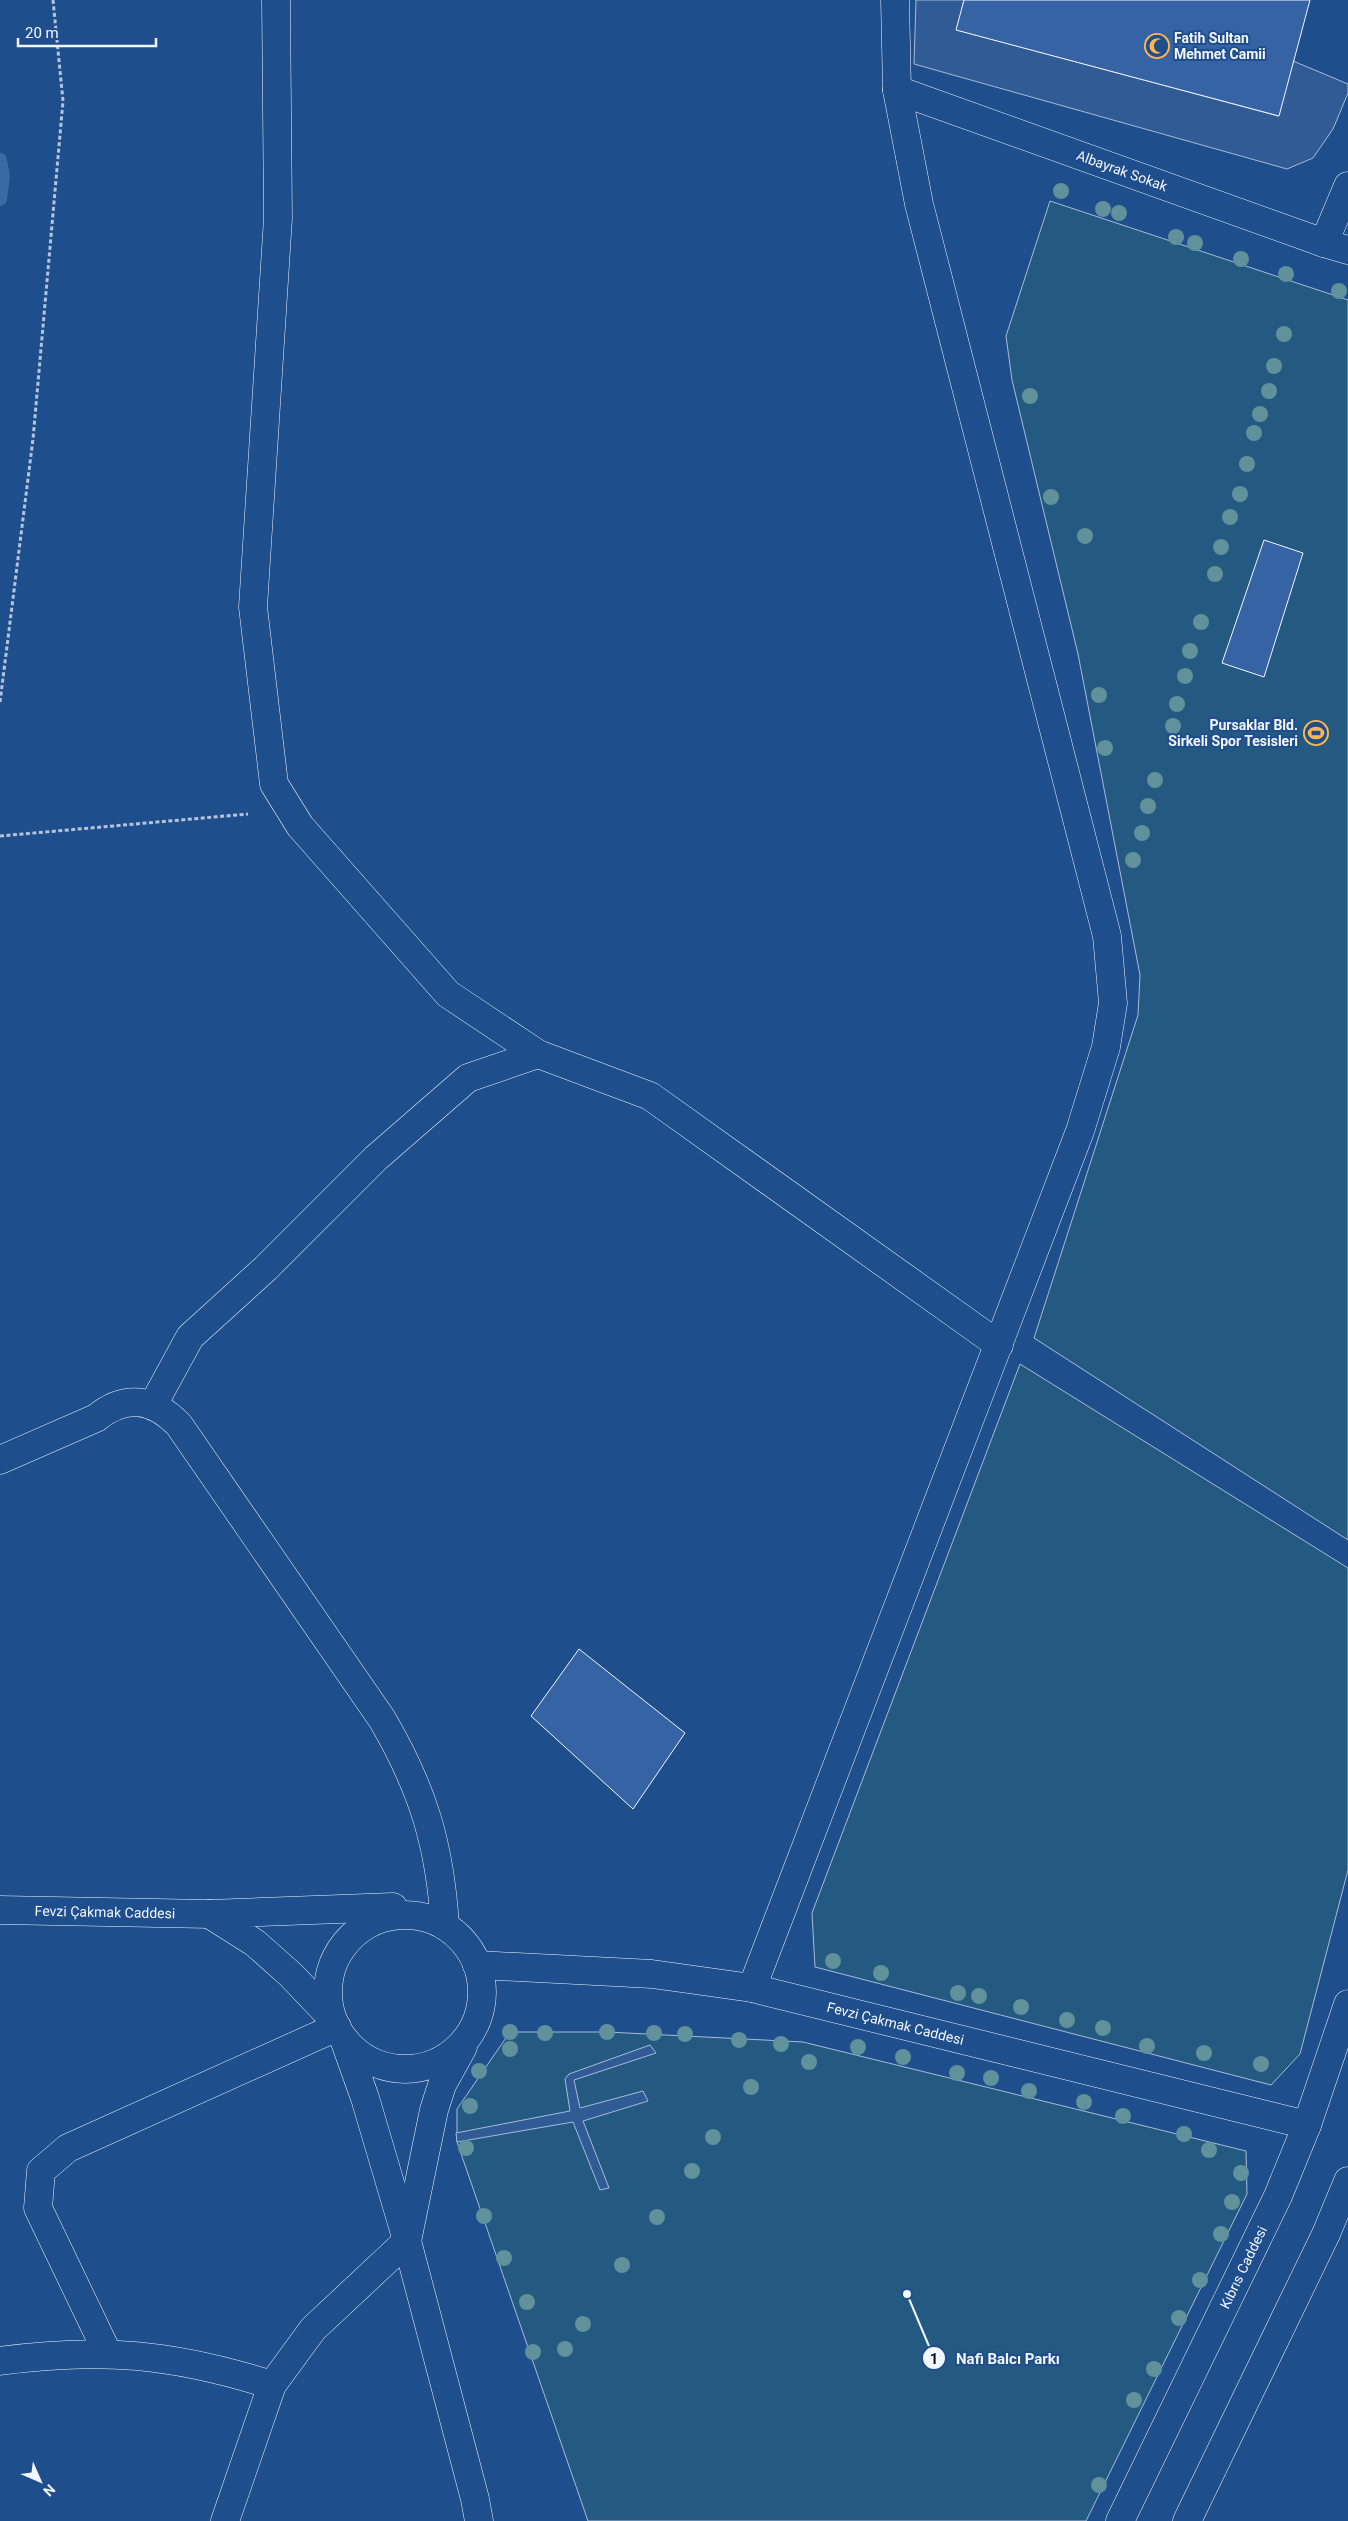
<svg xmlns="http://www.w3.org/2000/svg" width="1348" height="2521" font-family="Roboto,sans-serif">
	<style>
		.green { fill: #245a82; stroke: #a8bbd7 }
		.parking { fill: #305b95; stroke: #a8bbd7 }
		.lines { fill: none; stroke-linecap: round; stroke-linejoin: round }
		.stream { stroke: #3b69a3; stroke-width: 14 }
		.building { fill: #3563a3; stroke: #f2f6ff }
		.street-casing { stroke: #f2f6ff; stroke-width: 29 }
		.secondary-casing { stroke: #f2f6ff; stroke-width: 29 }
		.path { stroke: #b3c4dc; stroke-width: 3; stroke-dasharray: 4 2.5; stroke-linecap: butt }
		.street { stroke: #1f4e8c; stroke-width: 28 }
		.secondary { stroke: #1f4e8c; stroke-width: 28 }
		.tree { fill: #61919a }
		.labels { text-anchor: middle; stroke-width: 4; stroke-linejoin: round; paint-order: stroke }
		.poi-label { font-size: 14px; font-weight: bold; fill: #f2f6ff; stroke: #1f4e8c; text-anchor: start }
		.street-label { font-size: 14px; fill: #f2f6ff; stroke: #1f4e8c }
		.leader { fill: none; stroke: #f2f6ff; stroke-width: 2 }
		.callout-dot { fill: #f2f6ff; stroke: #1f4e8c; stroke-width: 2 }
		.mark-label { font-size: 15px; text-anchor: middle; font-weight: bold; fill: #111 }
		.callout-label { font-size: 15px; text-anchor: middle; font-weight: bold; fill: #f2f6ff; stroke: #1f4e8c; stroke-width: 4; stroke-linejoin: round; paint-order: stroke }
	</style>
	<rect width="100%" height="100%" fill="#1f4e8c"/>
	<g class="green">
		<path d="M 1050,201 L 1348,300 L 1348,1540 L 1034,1338 L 1138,1015 L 1140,975 L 1078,654 L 1012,380 L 1006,336 Z"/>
		<path d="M 1020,1364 L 1348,1568 L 1348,1870 L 1300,2054 L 1271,2085 L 815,1967 L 812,1913 Z"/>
		<path d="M 510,2032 L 607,2032 L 803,2042 L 1246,2151 L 1247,2194 L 1086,2521 L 588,2521 L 457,2142 L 457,2109 Z"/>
	</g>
	<g class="parking">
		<path d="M 916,0 L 964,0 L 957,30 L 1278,116 L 1293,61 L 1348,84 L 1348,93 L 1333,129 L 1313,158 L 1287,169 L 914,64 Z"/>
		<path d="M 650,2045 L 656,2053 L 574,2080 L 580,2108 L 643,2091 L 648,2101 L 583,2121 L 609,2188 L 600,2190 L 573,2122 L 457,2142 L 456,2133 L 570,2111 L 565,2079 L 569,2074 Z"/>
	</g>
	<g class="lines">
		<path class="stream" d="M 0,160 L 3,176 L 0,199"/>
	</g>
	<g class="building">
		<path d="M 964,0 L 1310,0 L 1279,116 L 956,30 Z"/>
		<path d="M 1264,540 L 1303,553 L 1264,677 L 1222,663 Z"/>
		<path d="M 579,1649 L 685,1733 L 633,1809 L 531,1716 Z"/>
	</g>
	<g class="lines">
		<defs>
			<g id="street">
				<path d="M 276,0 L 278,218 L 253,607 L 274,784 L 300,826 L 448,994 L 538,1054"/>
				<path id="s1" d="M 897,90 L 1324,243 L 1348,250"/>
				<path d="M 1324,243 L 1348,186"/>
				<path d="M 153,1405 L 190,1337 L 266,1268 L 376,1158 L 468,1078 L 538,1054 L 650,1096 L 999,1345"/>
				<path d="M 0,1460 L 96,1418 C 125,1394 153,1398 179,1425 L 382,1719 C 423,1789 440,1845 445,1926"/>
				<path d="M 752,1988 L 1080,1131 L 1106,1047 L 1113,1003 L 1107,936 L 919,204 L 897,90 L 895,0"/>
				<path d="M 108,2354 L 38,2208 L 41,2171 L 68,2148 L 337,2027"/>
				<path d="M 0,2361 C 101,2347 174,2354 272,2385"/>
				<path d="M 225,2521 L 272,2385 L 313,2329 L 407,2241 L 475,2499 L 479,2521"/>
			</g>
			<g id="secondary">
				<path id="s2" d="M 0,1910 L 209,1914"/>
				<circle cx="405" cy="1992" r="77"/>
				<path id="s3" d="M 477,1965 L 652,1974 L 752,1988 L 1307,2125"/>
				<path d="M 331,2017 L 291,1975 L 255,1943 L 209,1914 L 393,1907"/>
				<path d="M 345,2042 L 365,2098 L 406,2237"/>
				<path d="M 407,2241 L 434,2110 L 442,2085 L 463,2047"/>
				<path id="s4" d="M 1120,2521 L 1278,2196 L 1307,2125 L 1348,2004"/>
				<path d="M 1187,2521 L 1326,2234 L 1348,2181"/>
			</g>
		</defs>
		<use href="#street" class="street-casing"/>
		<use href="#secondary" class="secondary-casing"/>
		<g class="path">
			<path d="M 0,702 L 33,439 L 63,101 L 53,0"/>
			<path d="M 0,836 L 248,814"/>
		</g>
		<use href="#street" class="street"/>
		<use href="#secondary" class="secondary"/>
	</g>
	<g class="tree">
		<circle cx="1061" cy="191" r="8"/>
		<circle cx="1103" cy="209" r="8"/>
		<circle cx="1119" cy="213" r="8"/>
		<circle cx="1176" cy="237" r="8"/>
		<circle cx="1195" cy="243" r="8"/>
		<circle cx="1241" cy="259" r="8"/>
		<circle cx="1286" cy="274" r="8"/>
		<circle cx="1339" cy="291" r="8"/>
		<circle cx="1284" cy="334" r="8"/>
		<circle cx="1274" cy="366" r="8"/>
		<circle cx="1269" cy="391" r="8"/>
		<circle cx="1030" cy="396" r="8"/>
		<circle cx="1260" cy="414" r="8"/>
		<circle cx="1254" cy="433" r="8"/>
		<circle cx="1247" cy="464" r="8"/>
		<circle cx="1240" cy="494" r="8"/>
		<circle cx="1051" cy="497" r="8"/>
		<circle cx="1230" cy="517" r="8"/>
		<circle cx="1085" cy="536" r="8"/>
		<circle cx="1221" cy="547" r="8"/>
		<circle cx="1215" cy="574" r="8"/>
		<circle cx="1201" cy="622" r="8"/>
		<circle cx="1190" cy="651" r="8"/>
		<circle cx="1185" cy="676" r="8"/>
		<circle cx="1099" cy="695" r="8"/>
		<circle cx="1177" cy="704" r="8"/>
		<circle cx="1173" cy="726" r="8"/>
		<circle cx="1105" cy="748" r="8"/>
		<circle cx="1155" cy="780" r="8"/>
		<circle cx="1148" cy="806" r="8"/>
		<circle cx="1142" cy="833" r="8"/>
		<circle cx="1133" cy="860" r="8"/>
		<circle cx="833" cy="1961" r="8"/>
		<circle cx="881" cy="1973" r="8"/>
		<circle cx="958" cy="1993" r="8"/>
		<circle cx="979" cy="1996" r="8"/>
		<circle cx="1021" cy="2007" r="8"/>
		<circle cx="1067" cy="2020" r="8"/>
		<circle cx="1103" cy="2028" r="8"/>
		<circle cx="510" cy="2032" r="8"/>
		<circle cx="607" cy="2032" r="8"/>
		<circle cx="545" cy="2033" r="8"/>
		<circle cx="654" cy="2033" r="8"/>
		<circle cx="685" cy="2034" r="8"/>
		<circle cx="739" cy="2040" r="8"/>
		<circle cx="781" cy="2044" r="8"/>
		<circle cx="1147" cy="2046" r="8"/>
		<circle cx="858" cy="2047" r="8"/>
		<circle cx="510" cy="2049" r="8"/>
		<circle cx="1204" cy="2053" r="8"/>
		<circle cx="903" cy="2057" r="8"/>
		<circle cx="809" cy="2062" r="8"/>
		<circle cx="1261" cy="2064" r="8"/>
		<circle cx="479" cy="2071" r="8"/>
		<circle cx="957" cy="2073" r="8"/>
		<circle cx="991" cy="2078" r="8"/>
		<circle cx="751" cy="2087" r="8"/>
		<circle cx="1029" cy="2091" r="8"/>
		<circle cx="1084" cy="2102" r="8"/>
		<circle cx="470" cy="2106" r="8"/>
		<circle cx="1123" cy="2116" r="8"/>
		<circle cx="1184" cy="2134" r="8"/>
		<circle cx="713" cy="2137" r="8"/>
		<circle cx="466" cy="2148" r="8"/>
		<circle cx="1209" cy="2150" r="8"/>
		<circle cx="692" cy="2171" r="8"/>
		<circle cx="1241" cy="2173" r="8"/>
		<circle cx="1232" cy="2202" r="8"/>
		<circle cx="484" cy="2216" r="8"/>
		<circle cx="657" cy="2217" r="8"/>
		<circle cx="1221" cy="2234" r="8"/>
		<circle cx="504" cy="2258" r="8"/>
		<circle cx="622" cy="2265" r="8"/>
		<circle cx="1200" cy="2280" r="8"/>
		<circle cx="527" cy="2302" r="8"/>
		<circle cx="1179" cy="2318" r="8"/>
		<circle cx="583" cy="2324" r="8"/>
		<circle cx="565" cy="2349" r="8"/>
		<circle cx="533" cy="2352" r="8"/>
		<circle cx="1154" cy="2369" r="8"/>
		<circle cx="1134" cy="2400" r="8"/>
		<circle cx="1099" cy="2485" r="8"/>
	</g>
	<defs>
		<symbol id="mosque-ring" viewBox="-11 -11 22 22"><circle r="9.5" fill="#1f4e8c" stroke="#ffb74d" stroke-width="1.5"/><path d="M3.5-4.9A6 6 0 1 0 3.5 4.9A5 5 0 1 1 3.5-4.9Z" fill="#ffb74d"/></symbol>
		<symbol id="stadium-ring" viewBox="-11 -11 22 22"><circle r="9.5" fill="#1f4e8c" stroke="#ffb74d" stroke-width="1.5"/><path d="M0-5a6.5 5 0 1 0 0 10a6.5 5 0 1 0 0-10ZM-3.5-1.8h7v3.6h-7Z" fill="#ffb74d"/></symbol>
	</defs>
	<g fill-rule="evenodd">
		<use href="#mosque-ring" x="1143" y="32" width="28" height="28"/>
		<use href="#stadium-ring" x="1302" y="719" width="28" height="28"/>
	</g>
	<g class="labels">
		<g class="poi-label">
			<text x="1174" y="43">Fatih Sultan<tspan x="1174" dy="16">Mehmet Camii</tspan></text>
			<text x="1298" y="730" text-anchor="end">Pursaklar Bld.<tspan x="1298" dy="16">Sirkeli Spor Tesisleri</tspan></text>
		</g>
		<g class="street-label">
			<text dy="5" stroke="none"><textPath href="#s1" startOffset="239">Albayrak Sokak</textPath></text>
			<text dy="5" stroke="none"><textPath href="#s2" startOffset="105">Fevzi Çakmak Caddesi</textPath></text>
			<text dy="5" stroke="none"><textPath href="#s3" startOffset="424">Fevzi Çakmak Caddesi</textPath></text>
			<text dy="5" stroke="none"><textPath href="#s4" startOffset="282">Kıbrıs Caddesi</textPath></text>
		</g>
	</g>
	<path class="leader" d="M907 2294L934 2358"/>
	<g class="callout-dot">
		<circle cx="907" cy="2294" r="5"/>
		<circle cx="934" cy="2358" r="12"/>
	</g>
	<g class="mark-label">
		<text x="934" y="2364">1</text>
	</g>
	<g class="callout-label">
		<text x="1008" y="2364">Nafi Balcı Parkı</text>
	</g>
	<g transform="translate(40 2481) rotate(135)" stroke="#1f4e8c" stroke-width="4" paint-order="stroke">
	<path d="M0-4L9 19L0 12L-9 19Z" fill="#f2f6ff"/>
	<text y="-8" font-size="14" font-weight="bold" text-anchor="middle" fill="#f2f6ff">N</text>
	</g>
	<path d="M18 38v8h138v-8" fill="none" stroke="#f2f6ff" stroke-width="2.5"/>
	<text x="25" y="38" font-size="15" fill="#f2f6ff" stroke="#1f4e8c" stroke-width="4" paint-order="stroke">20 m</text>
</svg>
